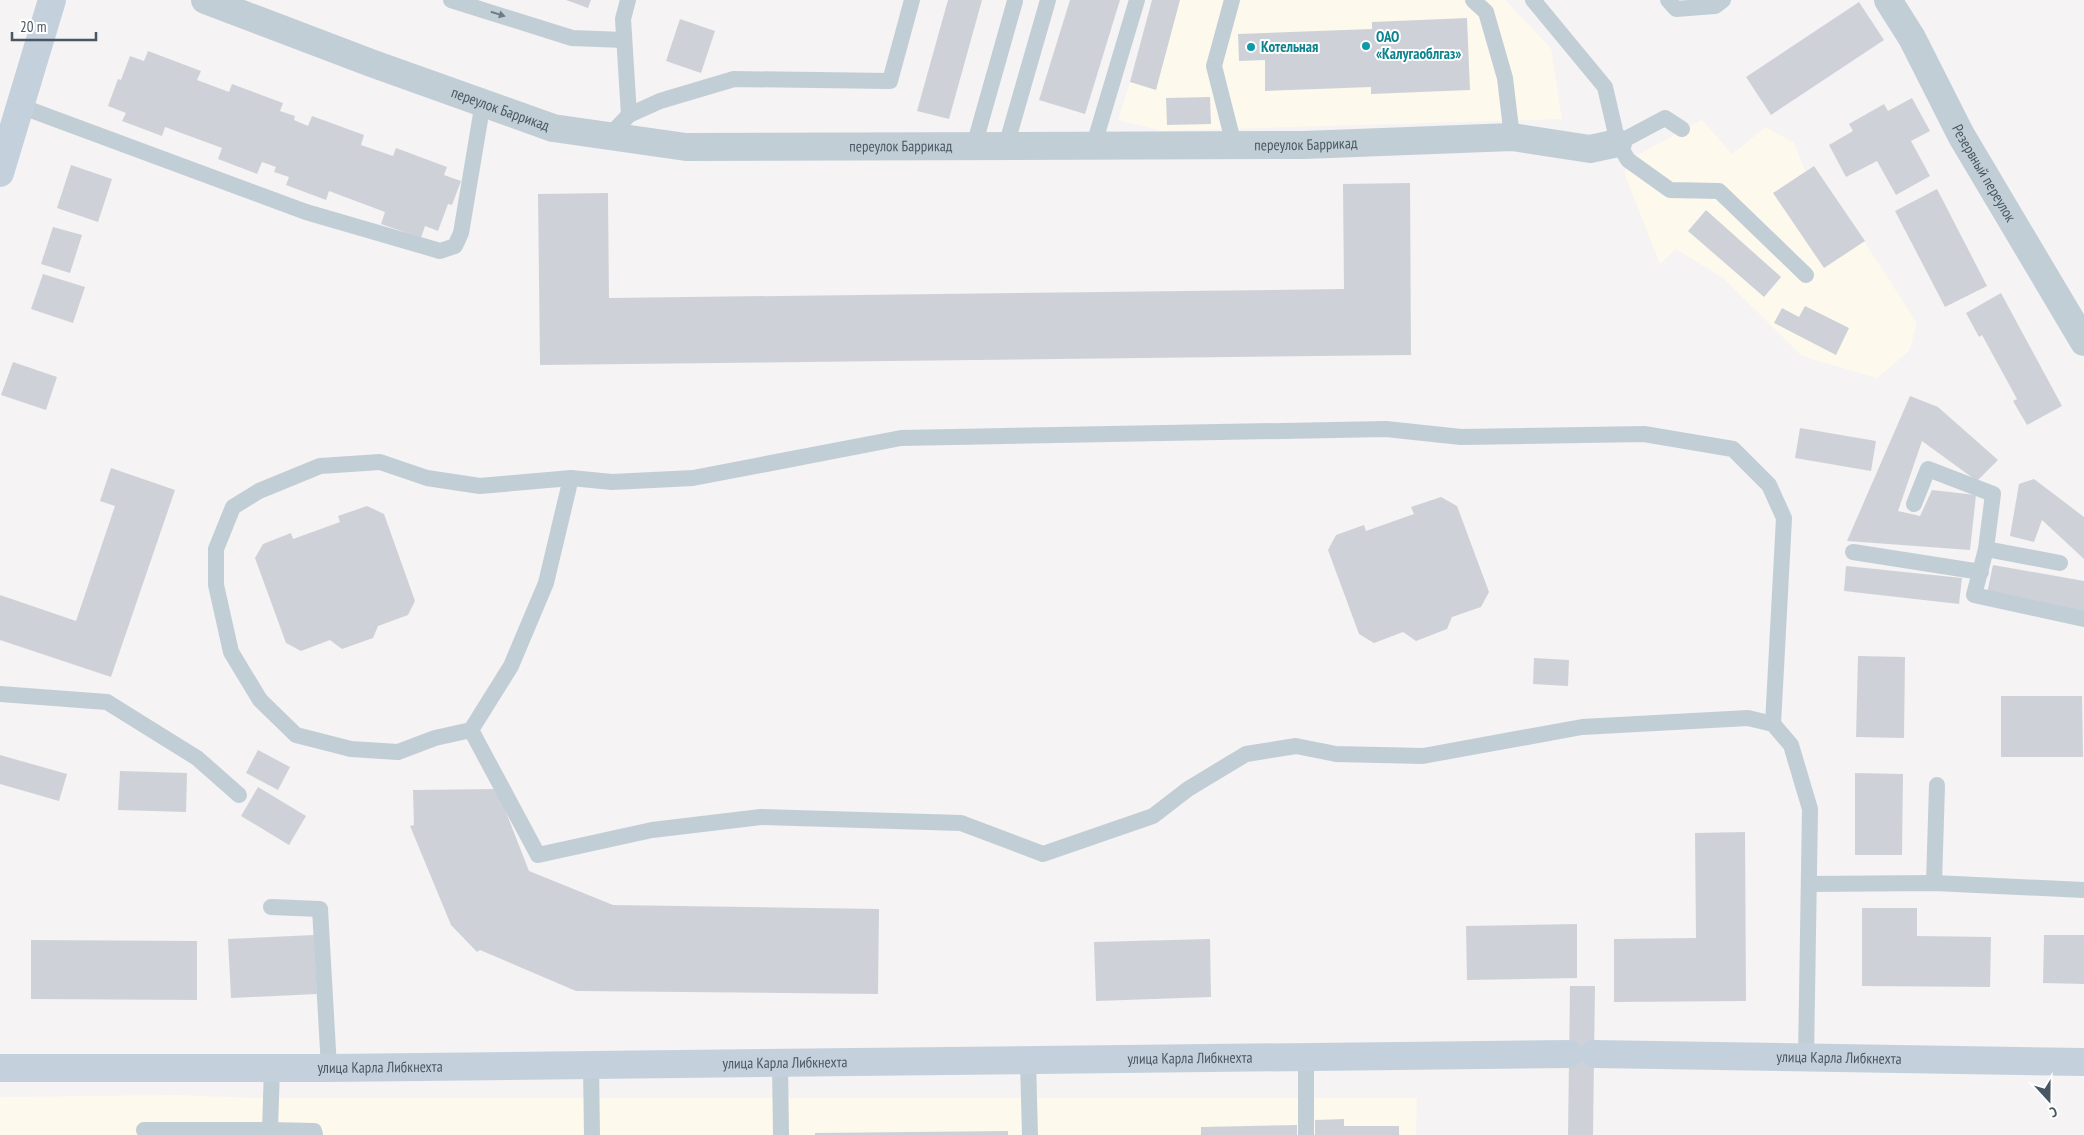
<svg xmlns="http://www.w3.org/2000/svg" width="2084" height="1135" font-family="'PT Sans Narrow',sans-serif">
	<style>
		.commercial { fill: #fef9ed }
		.building { fill: #ced2d8 }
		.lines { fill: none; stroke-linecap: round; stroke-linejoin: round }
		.lane { stroke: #c2ced5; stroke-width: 16 }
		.street { stroke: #c2ced5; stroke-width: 28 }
		.secondary { stroke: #c4d1dd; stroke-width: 28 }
		.oneway { fill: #6d7b85 }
		.culture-dot { fill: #0f9aa8; stroke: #fff; stroke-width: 2 }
		.labels { text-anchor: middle; stroke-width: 4; stroke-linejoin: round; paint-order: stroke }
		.culture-label { font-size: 15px; font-weight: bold; fill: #0d838f; stroke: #fff; text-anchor: start }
		.street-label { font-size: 15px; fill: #485763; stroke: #fff }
	</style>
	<rect width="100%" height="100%" fill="#f5f3f3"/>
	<g class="commercial">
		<path d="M 1180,0 L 1505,0 L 1551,48 L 1562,119 L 1163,131 L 1118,120 L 1130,82 Z"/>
		<path d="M 1702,120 L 1732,154 L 1766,127 L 1794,143 L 1805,171 L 1814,166 L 1829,187 L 1917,323 L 1909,351 L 1877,378 L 1802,356 L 1723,278 L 1676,249 L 1660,264 L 1625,175 L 1628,160 Z"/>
		<path d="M 177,1095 L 258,1098 L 1417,1098 L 1416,1135 L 0,1135 L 0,1097 Z"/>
	</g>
	<g class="building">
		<path d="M 566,0 L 591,0 L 588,8 Z"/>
		<path d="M 948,0 L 982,0 L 949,119 L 917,111 Z"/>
		<path d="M 1070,0 L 1120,0 L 1085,114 L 1039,100 Z"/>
		<path d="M 1152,0 L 1180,0 L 1156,90 L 1130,82 Z"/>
		<path d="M 1859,2 L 1884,40 L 1771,115 L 1746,77 Z"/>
		<path d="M 1467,18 L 1470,90 L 1371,94 L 1371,87 L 1265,91 L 1265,60 L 1239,61 L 1238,34 L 1372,29 L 1372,22 Z"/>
		<path d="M 680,19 L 715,31 L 701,73 L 666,61 Z"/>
		<path d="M 148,51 L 201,71 L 197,80 L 229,92 L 232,84 L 283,103 L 280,111 L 295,116 L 294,120 L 308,126 L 312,116 L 364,135 L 361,145 L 393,156 L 396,148 L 447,167 L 444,175 L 461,181 L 452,205 L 448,204 L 438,231 L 425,226 L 421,238 L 381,224 L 385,212 L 329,191 L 326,200 L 286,185 L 289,177 L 274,172 L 276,167 L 262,162 L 257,174 L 218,159 L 222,148 L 165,127 L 162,136 L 122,121 L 126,113 L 108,106 L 118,79 L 121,80 L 130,56 L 144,61 Z"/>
		<path d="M 1210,97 L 1211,124 L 1167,125 L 1166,98 Z"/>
		<path d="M 1912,98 L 1930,131 L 1911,141 L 1930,176 L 1896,195 L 1877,161 L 1846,177 L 1829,145 L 1853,131 L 1849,124 L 1884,104 L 1888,111 Z"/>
		<path d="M 71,165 L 112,179 L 98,222 L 57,208 Z"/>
		<path d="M 1814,166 L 1865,241 L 1824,268 L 1773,193 Z"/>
		<path d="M 1410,183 L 1411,355 L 540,365 L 538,194 L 608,193 L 609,298 L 1344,289 L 1343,184 Z"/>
		<path d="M 1937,189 L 1987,286 L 1945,307 L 1895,211 Z"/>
		<path d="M 1706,210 L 1781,277 L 1764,297 L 1688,231 Z"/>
		<path d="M 53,227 L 82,235 L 70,273 L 41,264 Z"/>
		<path d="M 43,274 L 85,287 L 73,323 L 31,309 Z"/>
		<path d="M 2001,293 L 2062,406 L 2027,425 L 2013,401 L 2017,399 L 1982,335 L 1979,337 L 1966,313 Z"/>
		<path d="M 1805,306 L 1849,328 L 1836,355 L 1774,323 L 1782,308 L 1799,317 Z"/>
		<path d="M 13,362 L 57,377 L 46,410 L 1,395 Z"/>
		<path d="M 1910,396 L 1938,407 L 1998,460 L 1977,481 L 1922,441 L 1898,511 L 1920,516 L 1932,490 L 1976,495 L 1970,550 L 1847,541 Z"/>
		<path d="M 1800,428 L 1876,441 L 1871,471 L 1795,458 Z"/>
		<path d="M 111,468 L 175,490 L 111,677 L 0,640 L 0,595 L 76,621 L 115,506 L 100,501 Z"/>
		<path d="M 2034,479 L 2084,517 L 2084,559 L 2042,520 L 2034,542 L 2010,536 L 2019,484 Z"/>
		<path d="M 1441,497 L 1457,506 L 1489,592 L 1481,607 L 1452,617 L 1447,629 L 1416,641 L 1403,632 L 1374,643 L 1359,634 L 1328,550 L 1336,535 L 1364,525 L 1366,531 L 1414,514 L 1411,507 Z"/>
		<path d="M 367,506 L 384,514 L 415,601 L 408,615 L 378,626 L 373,638 L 342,649 L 330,640 L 301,651 L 286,643 L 255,558 L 263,544 L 291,533 L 293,539 L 340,522 L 338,516 Z"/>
		<path d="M 1993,565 L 2084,581 L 2084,614 L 1987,593 Z"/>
		<path d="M 1846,566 L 1962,578 L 1959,604 L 1844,591 Z"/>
		<path d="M 1858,656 L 1905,657 L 1904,738 L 1856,737 Z"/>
		<path d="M 1534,658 L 1569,660 L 1568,686 L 1533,684 Z"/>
		<path d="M 2001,696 L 2082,696 L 2083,757 L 2001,757 Z"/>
		<path d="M 258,750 L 290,767 L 278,790 L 246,773 Z"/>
		<path d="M 0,755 L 67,774 L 59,801 L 0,784 Z"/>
		<path d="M 120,771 L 187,773 L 186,812 L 118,810 Z"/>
		<path d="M 1855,773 L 1903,774 L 1902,855 L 1855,855 Z"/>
		<path d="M 258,787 L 306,816 L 289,845 L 241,816 Z"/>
		<path d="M 497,789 L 529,871 L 613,905 L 879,909 L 878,994 L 576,991 L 480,950 L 477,952 L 451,925 L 410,826 L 414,825 L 413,790 Z"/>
		<path d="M 1745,832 L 1746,1001 L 1614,1002 L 1614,939 L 1696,938 L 1695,833 Z"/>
		<path d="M 1862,908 L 1917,908 L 1917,936 L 1991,937 L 1990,987 L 1862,986 Z"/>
		<path d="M 1577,924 L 1577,978 L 1467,980 L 1466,926 Z"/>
		<path d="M 314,935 L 317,994 L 231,998 L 228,939 Z"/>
		<path d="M 2044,935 L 2084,935 L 2084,984 L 2043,983 Z"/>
		<path d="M 1210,939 L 1211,997 L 1096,1001 L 1094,942 Z"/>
		<path d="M 31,940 L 197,941 L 197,1000 L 31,999 Z"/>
		<path d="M 1570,986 L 1595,986 L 1593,1135 L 1568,1135 Z"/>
		<path d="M 1344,1119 L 1344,1126 L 1399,1126 L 1399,1135 L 1315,1135 L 1315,1120 Z"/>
		<path d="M 1297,1125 L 1297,1135 L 1201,1135 L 1201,1127 Z"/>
		<path d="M 1008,1131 L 1008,1135 L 815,1135 L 815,1133 Z"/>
	</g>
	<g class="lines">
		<g class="lane">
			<path d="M 451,0 L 572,38 L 624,40"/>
			<path d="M 628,0 L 623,19 L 629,115"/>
			<path d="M 1232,0 L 1214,66 L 1234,145"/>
			<path d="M 1473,0 L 1486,12 L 1505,78 L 1512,137"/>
			<path d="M 1533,0 L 1605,87 L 1618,143 L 1665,118 L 1682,129"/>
			<path d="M 1668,0 L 1676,9 L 1715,6 L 1723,0"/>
			<path d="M 20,106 L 306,212 L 440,251 L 455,246 L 461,233 L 483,102"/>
			<path d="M 609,136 L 629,115 L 660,101 L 734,79 L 890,81 L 912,0"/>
			<path d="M 1618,143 L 1628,160 L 1670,190 L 1719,191 L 1806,275"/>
			<path d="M 1094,144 L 1137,0"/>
			<path d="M 974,146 L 1015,1"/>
			<path d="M 1006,146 L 1048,0"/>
			<path d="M 571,478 L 612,482 L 693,478 L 901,438 L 1386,429 L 1461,437 L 1644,434 L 1733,449 L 1769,485 L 1784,518 L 1773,724"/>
			<path d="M 1914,504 L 1928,469 L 1993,494 L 1986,549 L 2060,563"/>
			<path d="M 1986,549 L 1974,595 L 2084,619"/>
			<path d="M 1853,552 L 1981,572"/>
			<path d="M 0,694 L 107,702 L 197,758 L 239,795"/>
			<path d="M 471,730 L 511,666 L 546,583 L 571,478 L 480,486 L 427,478 L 380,462 L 320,466 L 259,491 L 233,507 L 216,549 L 216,585 L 231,652 L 260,700 L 296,735 L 351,749 L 398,752 L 435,738 L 471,730 L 538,855 L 652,830 L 761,817 L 961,823 L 1043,854 L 1153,816 L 1188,789 L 1246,754 L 1296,746 L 1336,754 L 1423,756 L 1582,727 L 1748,718 L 1773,724 L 1791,745 L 1810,809 L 1806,1057"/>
			<path d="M 1934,883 L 1937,785"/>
			<path d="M 1809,884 L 1934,883 L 2084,890"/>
			<path d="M 271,907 L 320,909 L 329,1068"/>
			<path d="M 1306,1058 L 1306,1135"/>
			<path d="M 1028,1060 L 1030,1135"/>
			<path d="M 780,1063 L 781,1135"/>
			<path d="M 591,1065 L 592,1135"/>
			<path d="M 144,1130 L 270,1130 L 272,1067"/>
			<path d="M 270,1130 L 314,1131 L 315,1135"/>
		</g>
		<g class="street">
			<path id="s1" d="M 205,0 L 371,63 L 553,128 L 686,147 L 1304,145 L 1512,137 L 1590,149 L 1618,143"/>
			<path id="s2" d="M 1888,0 L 1912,38 L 1961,135 L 2084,342"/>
		</g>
		<g class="secondary">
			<path d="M 0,173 L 52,0"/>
			<path id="s3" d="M 1594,1054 L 2084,1062"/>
			<path id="s4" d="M 0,1068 L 329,1068 L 1569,1054"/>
		</g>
	</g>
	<defs><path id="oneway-solid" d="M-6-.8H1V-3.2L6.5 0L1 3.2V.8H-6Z" transform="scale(1.25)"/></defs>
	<use class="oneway" href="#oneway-solid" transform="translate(498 14) rotate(17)"/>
	<g class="culture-dot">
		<circle cx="1366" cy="46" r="5"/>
		<circle cx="1251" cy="47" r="5"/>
	</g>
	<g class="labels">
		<g class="culture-label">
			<text x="1376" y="42">ОАО<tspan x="1376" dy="17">«Калугаоблгаз»</tspan></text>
			<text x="1261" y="52">Котельная</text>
		</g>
		<g class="street-label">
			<text dy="5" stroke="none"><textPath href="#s1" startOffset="315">переулок Баррикад</textPath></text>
			<text dy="5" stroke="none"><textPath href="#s1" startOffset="1125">переулок Баррикад</textPath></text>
			<text dy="5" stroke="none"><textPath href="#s1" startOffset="720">переулок Баррикад</textPath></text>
			<text dy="5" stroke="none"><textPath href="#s2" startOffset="198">Резервный переулок</textPath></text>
			<text dy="5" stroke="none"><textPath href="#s3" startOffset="245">улица Карла Либкнехта</textPath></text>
			<text dy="5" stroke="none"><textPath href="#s4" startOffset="1190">улица Карла Либкнехта</textPath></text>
			<text dy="5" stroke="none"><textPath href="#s4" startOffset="785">улица Карла Либкнехта</textPath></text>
			<text dy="5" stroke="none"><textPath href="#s4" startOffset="380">улица Карла Либкнехта</textPath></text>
		</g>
	</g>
	<g transform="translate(2049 1100) rotate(159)" stroke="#ffffff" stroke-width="4" paint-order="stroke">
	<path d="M0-4L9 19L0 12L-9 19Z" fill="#485763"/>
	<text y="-8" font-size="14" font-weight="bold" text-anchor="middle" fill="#485763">С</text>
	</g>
	<path d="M12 32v8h84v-8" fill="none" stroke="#485763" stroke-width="2.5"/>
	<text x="20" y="32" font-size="15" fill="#485763" stroke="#ffffff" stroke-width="4" paint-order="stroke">20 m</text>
</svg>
